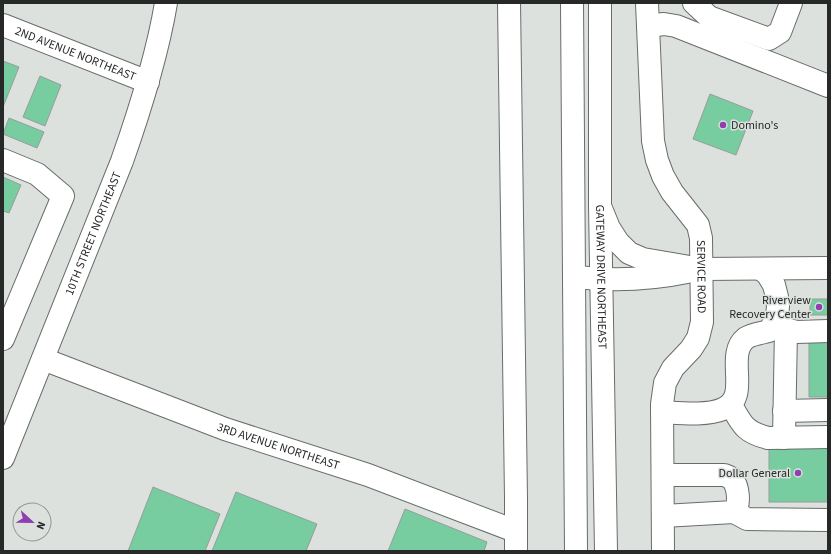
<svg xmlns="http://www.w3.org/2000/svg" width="831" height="554" font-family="'Source Sans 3',sans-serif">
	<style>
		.building { fill: #77cca0; stroke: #989d9a }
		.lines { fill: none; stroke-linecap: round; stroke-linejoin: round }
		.minor-casing { stroke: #686d6a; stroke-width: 24 }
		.highway-casing { stroke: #686d6a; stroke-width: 24 }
		.minor { stroke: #fff; stroke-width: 22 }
		.highway { stroke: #fff; stroke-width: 22 }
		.poi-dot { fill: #8f3faf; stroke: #dce1de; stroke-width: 1.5 }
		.labels { text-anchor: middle; stroke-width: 3; stroke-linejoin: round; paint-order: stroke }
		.street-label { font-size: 12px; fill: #272928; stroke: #dce1de }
		.poi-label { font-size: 12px; fill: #272928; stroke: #dce1de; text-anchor: end }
	</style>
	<rect width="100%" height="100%" fill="#dce1de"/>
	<g class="building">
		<path d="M 3,61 L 19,67 L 3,107 Z"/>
		<path d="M 40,76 L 61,85 L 45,126 L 23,117 Z"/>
		<path d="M 710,94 L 753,111 L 736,155 L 693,139 Z"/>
		<path d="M 9,118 L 44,132 L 37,148 L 3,134 Z"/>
		<path d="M 3,177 L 21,185 L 9,213 L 3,211 Z"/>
		<rect x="810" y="299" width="18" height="16"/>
		<path d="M 828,332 L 828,397 L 809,397 L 809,333 Z"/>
		<rect x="769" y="444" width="59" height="58"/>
		<path d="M 153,487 L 220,514 L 205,551 L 128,551 Z"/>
		<path d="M 236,492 L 317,524 L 306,551 L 212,551 Z"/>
		<path d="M 405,509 L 487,542 L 484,551 L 388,551 Z"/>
	</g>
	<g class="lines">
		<defs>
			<g id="minor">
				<path d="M 509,3 L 516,498 L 516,551"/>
				<path id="s1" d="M 647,3 L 653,141 L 657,160 L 663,176 L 672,192 L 698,225 L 701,238 L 702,322 L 698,338 L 691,349 L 673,368 L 665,383 L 662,404 L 663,551"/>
				<path d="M 694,3 L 709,17 L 769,39 L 780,32 L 791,3"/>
				<path id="s2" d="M 3,25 L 148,82"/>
				<path d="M 648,26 L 664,24 L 676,26 L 828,86"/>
				<path d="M 3,160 L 37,174 L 63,196 L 3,339"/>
				<path d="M 600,206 L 609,228 L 618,242 L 629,253 L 643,259 L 701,269 L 828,268"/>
				<path d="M 575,277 C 614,281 649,280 687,272"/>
				<path d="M 777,318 L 786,329 L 797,332 L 828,331"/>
				<path id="s3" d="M 43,359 L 225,429 L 368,475 L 515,531"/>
				<path d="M 731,405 C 742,424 744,432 768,438 L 828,437"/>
				<path d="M 784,411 L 828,410"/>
				<path d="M 662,412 C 680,413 707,416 723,409 C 752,397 724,355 746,338 C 752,334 762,333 769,331 L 777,318 L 778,306 L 777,297 L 774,285 L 768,275 L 761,269"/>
				<path d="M 784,438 L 786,329"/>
				<path id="s4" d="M 3,458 L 122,161 C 140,110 157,57 166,3"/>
				<path d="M 663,475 L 724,475 C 727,476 730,477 732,479 C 739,487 740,505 734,512 L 663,516"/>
				<path d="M 734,512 L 747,519 L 828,520"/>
			</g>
			<g id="highway">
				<path d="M 572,3 L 576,551"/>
				<path id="s5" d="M 600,3 L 600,206 L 606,551"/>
			</g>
		</defs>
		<use href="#minor" class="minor-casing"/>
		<use href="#highway" class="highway-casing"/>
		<use href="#minor" class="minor"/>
		<use href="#highway" class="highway"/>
	</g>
	<g class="poi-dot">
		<circle cx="723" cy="125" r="4"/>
		<circle cx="819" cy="307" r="4"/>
		<circle cx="798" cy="473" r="4"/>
	</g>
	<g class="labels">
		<g class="street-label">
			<text dy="4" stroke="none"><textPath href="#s2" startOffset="78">2ND AVENUE NORTHEAST</textPath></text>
			<text dy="4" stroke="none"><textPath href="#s4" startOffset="242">10TH STREET NORTHEAST</textPath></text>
			<text dy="4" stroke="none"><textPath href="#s1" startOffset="287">SERVICE ROAD</textPath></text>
			<text dy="4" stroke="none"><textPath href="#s5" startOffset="274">GATEWAY DRIVE NORTHEAST</textPath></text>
			<text dy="4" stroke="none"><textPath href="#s3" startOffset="251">3RD AVENUE NORTHEAST</textPath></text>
		</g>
		<g class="poi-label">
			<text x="731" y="129" text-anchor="start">Domino's</text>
			<text x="811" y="304">Riverview<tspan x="811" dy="14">Recovery Center</tspan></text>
			<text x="790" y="477">Dollar General</text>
		</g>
	</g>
	<rect width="831" height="554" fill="none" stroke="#272928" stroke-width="8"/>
	<g transform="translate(32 522) rotate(112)"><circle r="19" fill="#dce1de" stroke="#949795"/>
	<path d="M0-3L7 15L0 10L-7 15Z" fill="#8f3faf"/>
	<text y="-6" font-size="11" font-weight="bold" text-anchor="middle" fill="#272928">N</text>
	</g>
</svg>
